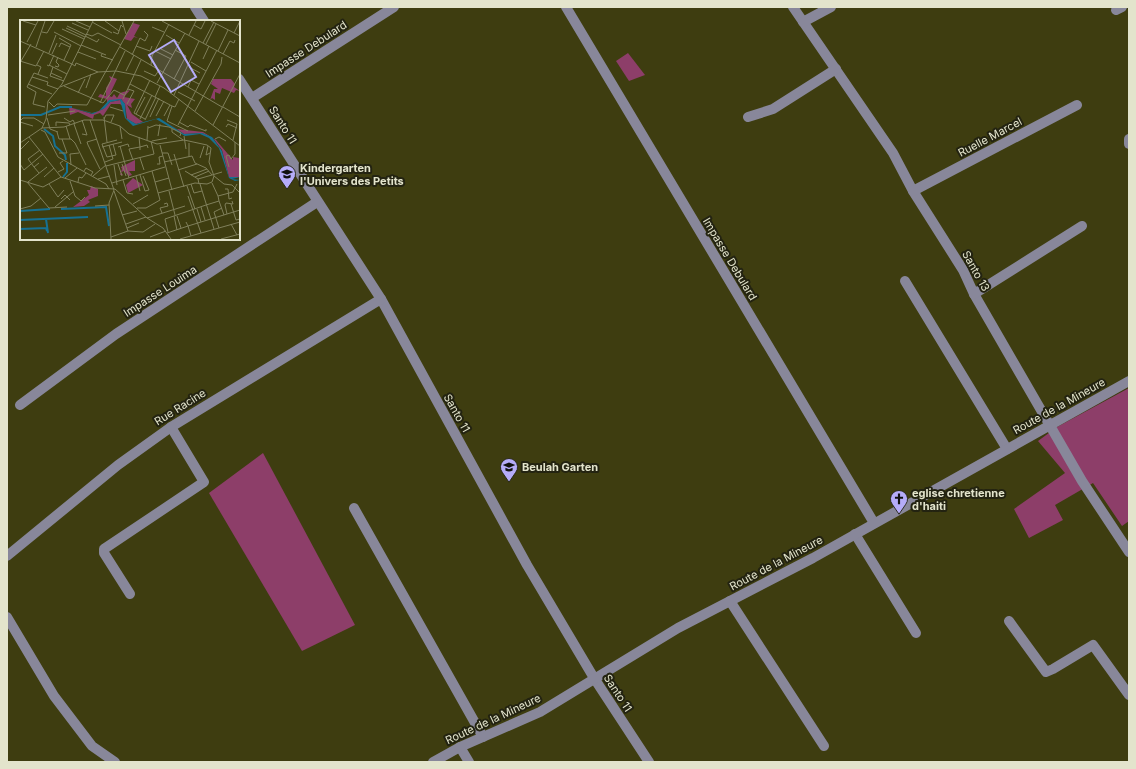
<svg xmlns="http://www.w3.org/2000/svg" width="1136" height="769" font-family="Inter,sans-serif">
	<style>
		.green { fill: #8d3e69 }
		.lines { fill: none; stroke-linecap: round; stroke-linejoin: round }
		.minor { stroke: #88879a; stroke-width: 10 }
		.labels { text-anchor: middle; stroke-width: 4; stroke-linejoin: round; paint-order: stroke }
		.street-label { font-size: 11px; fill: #e3e4cc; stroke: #232311 }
		.poi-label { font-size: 11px; font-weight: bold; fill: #e3e4cc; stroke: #232311; text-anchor: start }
		.inset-river { fill: none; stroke: #167192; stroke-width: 2 }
		.inset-road { fill: none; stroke: #80805b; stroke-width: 1 }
		.view { fill: #b5acf9; fill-opacity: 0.15; stroke: #b5acf9; stroke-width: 2 }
		.inset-edge { fill: none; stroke: #e3e4cc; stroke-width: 2 }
	</style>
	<rect width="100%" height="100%" fill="#3e3d10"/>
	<g class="green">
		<path d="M 628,53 L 645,75 L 629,81 L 616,61 Z"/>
		<path d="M 1129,388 L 1129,521 L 1122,526 L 1093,483 L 1055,505 L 1063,520 L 1029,538 L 1014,509 L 1065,473 L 1038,441 L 1057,427 Z"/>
		<path d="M 263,453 L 355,625 L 302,651 L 209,493 Z"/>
	</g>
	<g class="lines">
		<g class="minor">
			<path d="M 195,7 L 204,21"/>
			<path d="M 566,7 L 874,523"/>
			<path d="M 793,7 L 893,153 L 913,191 L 963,270 L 974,294 L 1082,481 L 1129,552"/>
			<path d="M 1116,10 L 1122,7"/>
			<path d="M 803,22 L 831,7"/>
			<path d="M 239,79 L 381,299 L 527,565 L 594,678 L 649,762"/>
			<path d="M 252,98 L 394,7"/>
			<path d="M 748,117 L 773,109 L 836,69"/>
			<path d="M 1129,139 L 1129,144"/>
			<path d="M 913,191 L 1077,105"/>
			<path d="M 905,281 L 1007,449"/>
			<path d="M 974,294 L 1082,226"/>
			<path d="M 20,405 L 116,334 L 317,202"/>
			<path d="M 354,508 L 483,737"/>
			<path d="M 855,534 L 916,633"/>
			<path d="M 7,556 L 118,465 L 171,427 L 381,299"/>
			<path d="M 130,594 L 104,553 L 104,549 L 204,482 L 171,427"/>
			<path d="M 730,601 L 824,746"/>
			<path d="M 7,617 L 54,696 L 92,746 L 115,762"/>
			<path d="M 1009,621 L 1046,672 L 1053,669 L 1093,645 L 1129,695"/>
			<path d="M 460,747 L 469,762"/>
			<path d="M 433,762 L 460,747 L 540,712 L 678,628 L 813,558 L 1129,381"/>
		</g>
	</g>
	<defs>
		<symbol id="school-pin" viewBox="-11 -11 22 30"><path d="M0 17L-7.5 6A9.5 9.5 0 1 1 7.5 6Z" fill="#b5acf9" stroke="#232311"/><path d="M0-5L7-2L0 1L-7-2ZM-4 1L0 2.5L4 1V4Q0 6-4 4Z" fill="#111"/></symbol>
		<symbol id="church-pin" viewBox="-11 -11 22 30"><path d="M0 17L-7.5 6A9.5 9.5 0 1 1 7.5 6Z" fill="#b5acf9" stroke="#232311"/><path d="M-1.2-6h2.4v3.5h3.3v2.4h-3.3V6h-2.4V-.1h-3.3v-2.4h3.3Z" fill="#111"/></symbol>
	</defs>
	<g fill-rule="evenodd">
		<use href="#school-pin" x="277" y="164" width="20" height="27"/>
		<use href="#school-pin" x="499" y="457" width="20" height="27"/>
		<use href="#church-pin" x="889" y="489" width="20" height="27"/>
	</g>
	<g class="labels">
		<g class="street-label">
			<text transform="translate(306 49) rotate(-33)" y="4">Impasse Debulard</text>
			<text transform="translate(283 125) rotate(58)" y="4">Santo 11</text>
			<text transform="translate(990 137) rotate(-28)" y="4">Ruelle Marcel</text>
			<text transform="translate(730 259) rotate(59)" y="4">Impasse Debulard</text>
			<text transform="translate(976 271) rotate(61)" y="4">Santo 13</text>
			<text transform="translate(160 291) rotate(-33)" y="4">Impasse Louima</text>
			<text transform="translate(1059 406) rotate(-29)" y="4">Route de la Mineure</text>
			<text transform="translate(180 407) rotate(-32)" y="4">Rue Racine</text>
			<text transform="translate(457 413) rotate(61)" y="4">Santo 11</text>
			<text transform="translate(776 563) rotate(-28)" y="4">Route de la Mineure</text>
			<text transform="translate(618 693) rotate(57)" y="4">Santo 11</text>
			<text transform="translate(493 719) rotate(-25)" y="4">Route de la Mineure</text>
		</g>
		<g class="poi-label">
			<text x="300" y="172">Kindergarten<tspan x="300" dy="13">l'Univers des Petits</tspan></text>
			<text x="522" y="471">Beulah Garten</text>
			<text x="912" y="497">eglise chretienne<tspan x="912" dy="13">d'haiti</tspan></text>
		</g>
	</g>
	<g transform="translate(20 20)">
		<rect width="220" height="220" fill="#3e3d10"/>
		<path d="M 113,3 L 120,5 L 114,16 L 118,18 L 114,17 L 111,21 L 104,19 ZM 89,56 L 97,59 L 89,76 L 92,77 L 94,74 L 97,78 L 100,73 L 110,70 L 104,77 L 115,79 L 111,84 L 112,88 L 107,85 L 112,94 L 123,102 L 116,104 L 107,99 L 105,84 L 101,79 L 87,82 L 87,79 L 78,77 L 80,74 L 86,76 L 86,68 L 91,60 ZM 193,59 L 211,59 L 215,64 L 214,67 L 220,71 L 216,70 L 214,73 L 202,68 L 200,74 L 195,72 L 195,80 L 192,78 L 190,80 L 194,69 L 198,69 L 191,64 ZM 100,80 L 104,87 L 100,84 L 91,84 L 83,96 L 80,93 L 74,95 L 73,99 L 58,92 L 50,95 L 49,87 L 72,94 L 83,89 L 90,82 ZM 142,99 L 157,109 L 183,112 L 196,120 L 213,140 L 213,137 L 219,138 L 220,157 L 209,157 L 202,130 L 193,118 L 182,113 L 164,114 ZM 115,140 L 115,151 L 109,151 L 112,155 L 109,156 L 104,151 L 101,152 L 103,155 L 100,155 L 102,149 L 101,147 ZM 113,158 L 123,165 L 108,173 L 106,165 ZM 71,166 L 78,169 L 78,176 L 68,180 L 70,182 L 64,186 L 53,187 L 69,175 L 67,170 L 70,170 Z" fill="#8d3e69"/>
		<path d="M 101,79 L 105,84 L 106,98 L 116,104 L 139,98 L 164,114 L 182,113 L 192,117 L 202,131 L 209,157 L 220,157 L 212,159 L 220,160 L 215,161 L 209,158 L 199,128 L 189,118 L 180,114 L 165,116 L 136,99 L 113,106 L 105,98 L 100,80 L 90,82 L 85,88 L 73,94 L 49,87 L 72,93 L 79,91 L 89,80 Z" fill="#167192"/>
		<path class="inset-river" d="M 0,95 L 21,95 L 40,87 L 52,87M 24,109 L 33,116 L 35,126 L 45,135 L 46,140M 43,157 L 47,152 L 47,143M 41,189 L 86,187 L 89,206M 0,191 L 30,189M 26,199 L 28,213M 0,200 L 68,197M 0,209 L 26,208 L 27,211"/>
		<path class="inset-road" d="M 3,1 L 16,5M 56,1 L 70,7M 85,1 L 99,11M 102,1 L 106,14M 142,1 L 220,43M 191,1 L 220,16M 72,2 L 92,13M 52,3 L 68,10M 174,5 L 181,9 L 185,1M 47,6 L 66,15M 132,7 L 144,12M 46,8 L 65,17M 42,9 L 64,19M 22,12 L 27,13 L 34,1M 34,12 L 61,26M 93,12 L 98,14 L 101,5 L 103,7M 214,13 L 220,1M 66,14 L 72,16 L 78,13 L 101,25M 146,15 L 159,23M 169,15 L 176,1M 65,16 L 77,22 L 79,19M 39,18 L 51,25 L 44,40M 0,21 L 52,44M 7,22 L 18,1M 183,23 L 194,2M 186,24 L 196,4M 61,25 L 86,35M 116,26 L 130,31 L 132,26M 16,27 L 25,1M 39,27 L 41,23 L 50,27M 100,27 L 202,87M 141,29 L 153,35M 135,31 L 151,39M 198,31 L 208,10M 58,32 L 76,39M 29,33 L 36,15M 32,34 L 37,23M 82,34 L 81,36 L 93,40M 203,34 L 210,21 L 214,23 L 215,20M 112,35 L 120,18 L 125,21 L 128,15 L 124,11M 183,39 L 189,26M 0,41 L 16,46 L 24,31M 1,41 L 11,24M 171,42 L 186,51M 52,44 L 55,46 L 56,43 L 78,52M 17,45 L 21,47 L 18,54M 27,45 L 29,46 L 34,35M 29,45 L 47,54M 131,45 L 132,36 L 149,4M 35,46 L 38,47 L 39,45 L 36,42 L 38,37M 33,47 L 30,56 L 44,61M 169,47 L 180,53M 106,51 L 114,35M 124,51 L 135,56 L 139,50M 31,53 L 42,58M 12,57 L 28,62 L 27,65 L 38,69M 154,59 L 166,36 L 155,30M 137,63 L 165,13M 8,64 L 32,74M 110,64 L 152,86M 44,66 L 83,83 L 94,70 L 104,75M 40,67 L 78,52 L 96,51 L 121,56 L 144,68 L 220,126M 168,67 L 171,60 L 179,64M 66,68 L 71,54M 158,72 L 175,81M 58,73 L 65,59M 154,75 L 179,21M 135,77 L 140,66M 103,79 L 121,40M 29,82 L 34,87 L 37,84 L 67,85 L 114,1M 80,83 L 105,31M 107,84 L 114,71 L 108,69M 152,86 L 147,101 L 168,111M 152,86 L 155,87 L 159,79M 25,87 L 13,84 L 16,72 L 7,67 L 14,53 L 28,58M 90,87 L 103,91M 203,87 L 220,97M 175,91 L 201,44 L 202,37M 116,94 L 125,77M 28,95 L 55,91M 136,96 L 144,81M 144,96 L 150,85M 84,97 L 87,122M 130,97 L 139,78M 27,98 L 30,109 L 38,112M 44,98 L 50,102 L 53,100 L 55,104M 84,99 L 86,95 L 94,95 L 91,102M 120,99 L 132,75M 125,99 L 114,93 L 130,60M 62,100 L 67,115 L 62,114M 70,100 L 94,170 L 89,183 L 91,219M 125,100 L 136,77M 207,100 L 217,104 L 213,120M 0,101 L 3,98 L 14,98 L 24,104M 0,102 L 13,106M 159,102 L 168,107 L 170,105 L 186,111 L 186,109M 54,104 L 61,124M 158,105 L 197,30M 193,105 L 220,54M 36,106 L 36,102 L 49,103 L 50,105M 46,106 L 50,119M 100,106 L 102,119M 206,107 L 208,104 L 217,108M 22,108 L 44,107 L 64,100 L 83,100 L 100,106 L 109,114 L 137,124 L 164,120 L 187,125 L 191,128 L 189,142 L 194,156M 128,108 L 136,105 L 149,107 L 161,113 L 160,116M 152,109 L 152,112 L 163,120M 21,110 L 25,112 L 38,137 L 86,164 L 89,169M 37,112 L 39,119 L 51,119 L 55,123 L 66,145M 138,116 L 140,104M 164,116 L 166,129M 9,117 L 41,157M 195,119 L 199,117 L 206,121M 127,120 L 128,106M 132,121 L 147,118M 0,123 L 22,108 L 26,99 L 28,81 L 42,64 L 73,1M 169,123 L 169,137M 93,124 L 96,135 L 87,137 L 82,124 L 97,120M 68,125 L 80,149M 68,125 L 67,122 L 77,119M 140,125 L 152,170M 100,126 L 109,158M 188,126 L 186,135 L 190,133M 82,127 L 102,122M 98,127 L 108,124 L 109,127M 0,130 L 9,121M 120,130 L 120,127 L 127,125 L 128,128M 39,133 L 47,133 L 42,119M 142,133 L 148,133 L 152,145M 154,134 L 164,167M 120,138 L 124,150M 180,138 L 184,126M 113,140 L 109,129 L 120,127 L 119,117M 85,142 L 93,139 L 89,125M 144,142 L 172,136 L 175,143 L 186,148 L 192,155 L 202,152M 0,144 L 4,150 L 23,134M 98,144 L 102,156M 102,144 L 106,156M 137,144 L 140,144 L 139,137 L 143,136M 51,145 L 50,134 L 59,133M 94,145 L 97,165M 86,146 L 134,134 L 131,121M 14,147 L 8,139 L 20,130M 209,147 L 206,136 L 209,135 L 211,139 L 215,134 L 215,122M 158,150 L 177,144M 64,151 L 66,148 L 73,152 L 71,155M 165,151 L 178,159 L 179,164M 38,152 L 44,149 L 40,143 L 43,141M 19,153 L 14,147 L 19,143M 120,155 L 125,171 L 129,170 L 123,156M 171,155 L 187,149M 73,156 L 86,145M 116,156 L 120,171M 194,156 L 204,164 L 212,165 L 220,173M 24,157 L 34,148M 175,157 L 189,151M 45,158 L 57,148M 78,159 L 90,156M 178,159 L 192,155M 0,160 L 23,167 L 41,157 L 75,168 L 95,169 L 127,198 L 143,208 L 151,219M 103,160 L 107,173 L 113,174M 50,161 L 55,176 L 61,181 L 65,177M 7,162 L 29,188 L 47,187M 8,162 L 27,147M 58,162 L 59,157 L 62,158 L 66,153M 135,162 L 149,158M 92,163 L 145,147M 192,163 L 198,176 L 213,172 L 217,164M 29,164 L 38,177 L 44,170M 171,164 L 174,173 L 182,171M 180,164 L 194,209M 167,166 L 175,189M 205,169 L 208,169 L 209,179 L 212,178M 94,171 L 108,211M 149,171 L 155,195M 138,173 L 175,163 L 187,164 L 192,162 L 194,156M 168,176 L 181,213M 41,179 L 45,175 L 50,180M 199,181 L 204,195M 113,184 L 128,175M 211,184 L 216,200 L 220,199M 186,185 L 199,181 L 198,176M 75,186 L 89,185M 35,187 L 53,172M 181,187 L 185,200M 117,188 L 126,188 L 140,180 L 132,151M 0,189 L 11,186 L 21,178M 177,189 L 181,202M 142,193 L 140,188 L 148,186 L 147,183 L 144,184M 207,194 L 205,185 L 206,183 L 213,184 L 212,181M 102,195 L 117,191M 154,196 L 157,210M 157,196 L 161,208M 127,198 L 165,186M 166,202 L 168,206 L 220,190M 106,204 L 126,197M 211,204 L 217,215M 107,208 L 119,203M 199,208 L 194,192 L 202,188M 148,212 L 145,199 L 186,185M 147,213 L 168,206 L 171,216M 91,217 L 108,211 L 123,212 L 135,204M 130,217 L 146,211M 160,219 L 220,202M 201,219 L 220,214"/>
		<path class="view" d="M 154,20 L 176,57 L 151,72 L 129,35 Z"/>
		<rect width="220" height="220" class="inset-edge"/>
	</g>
	<rect width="1136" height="769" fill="none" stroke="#e3e4cc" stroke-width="16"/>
</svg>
